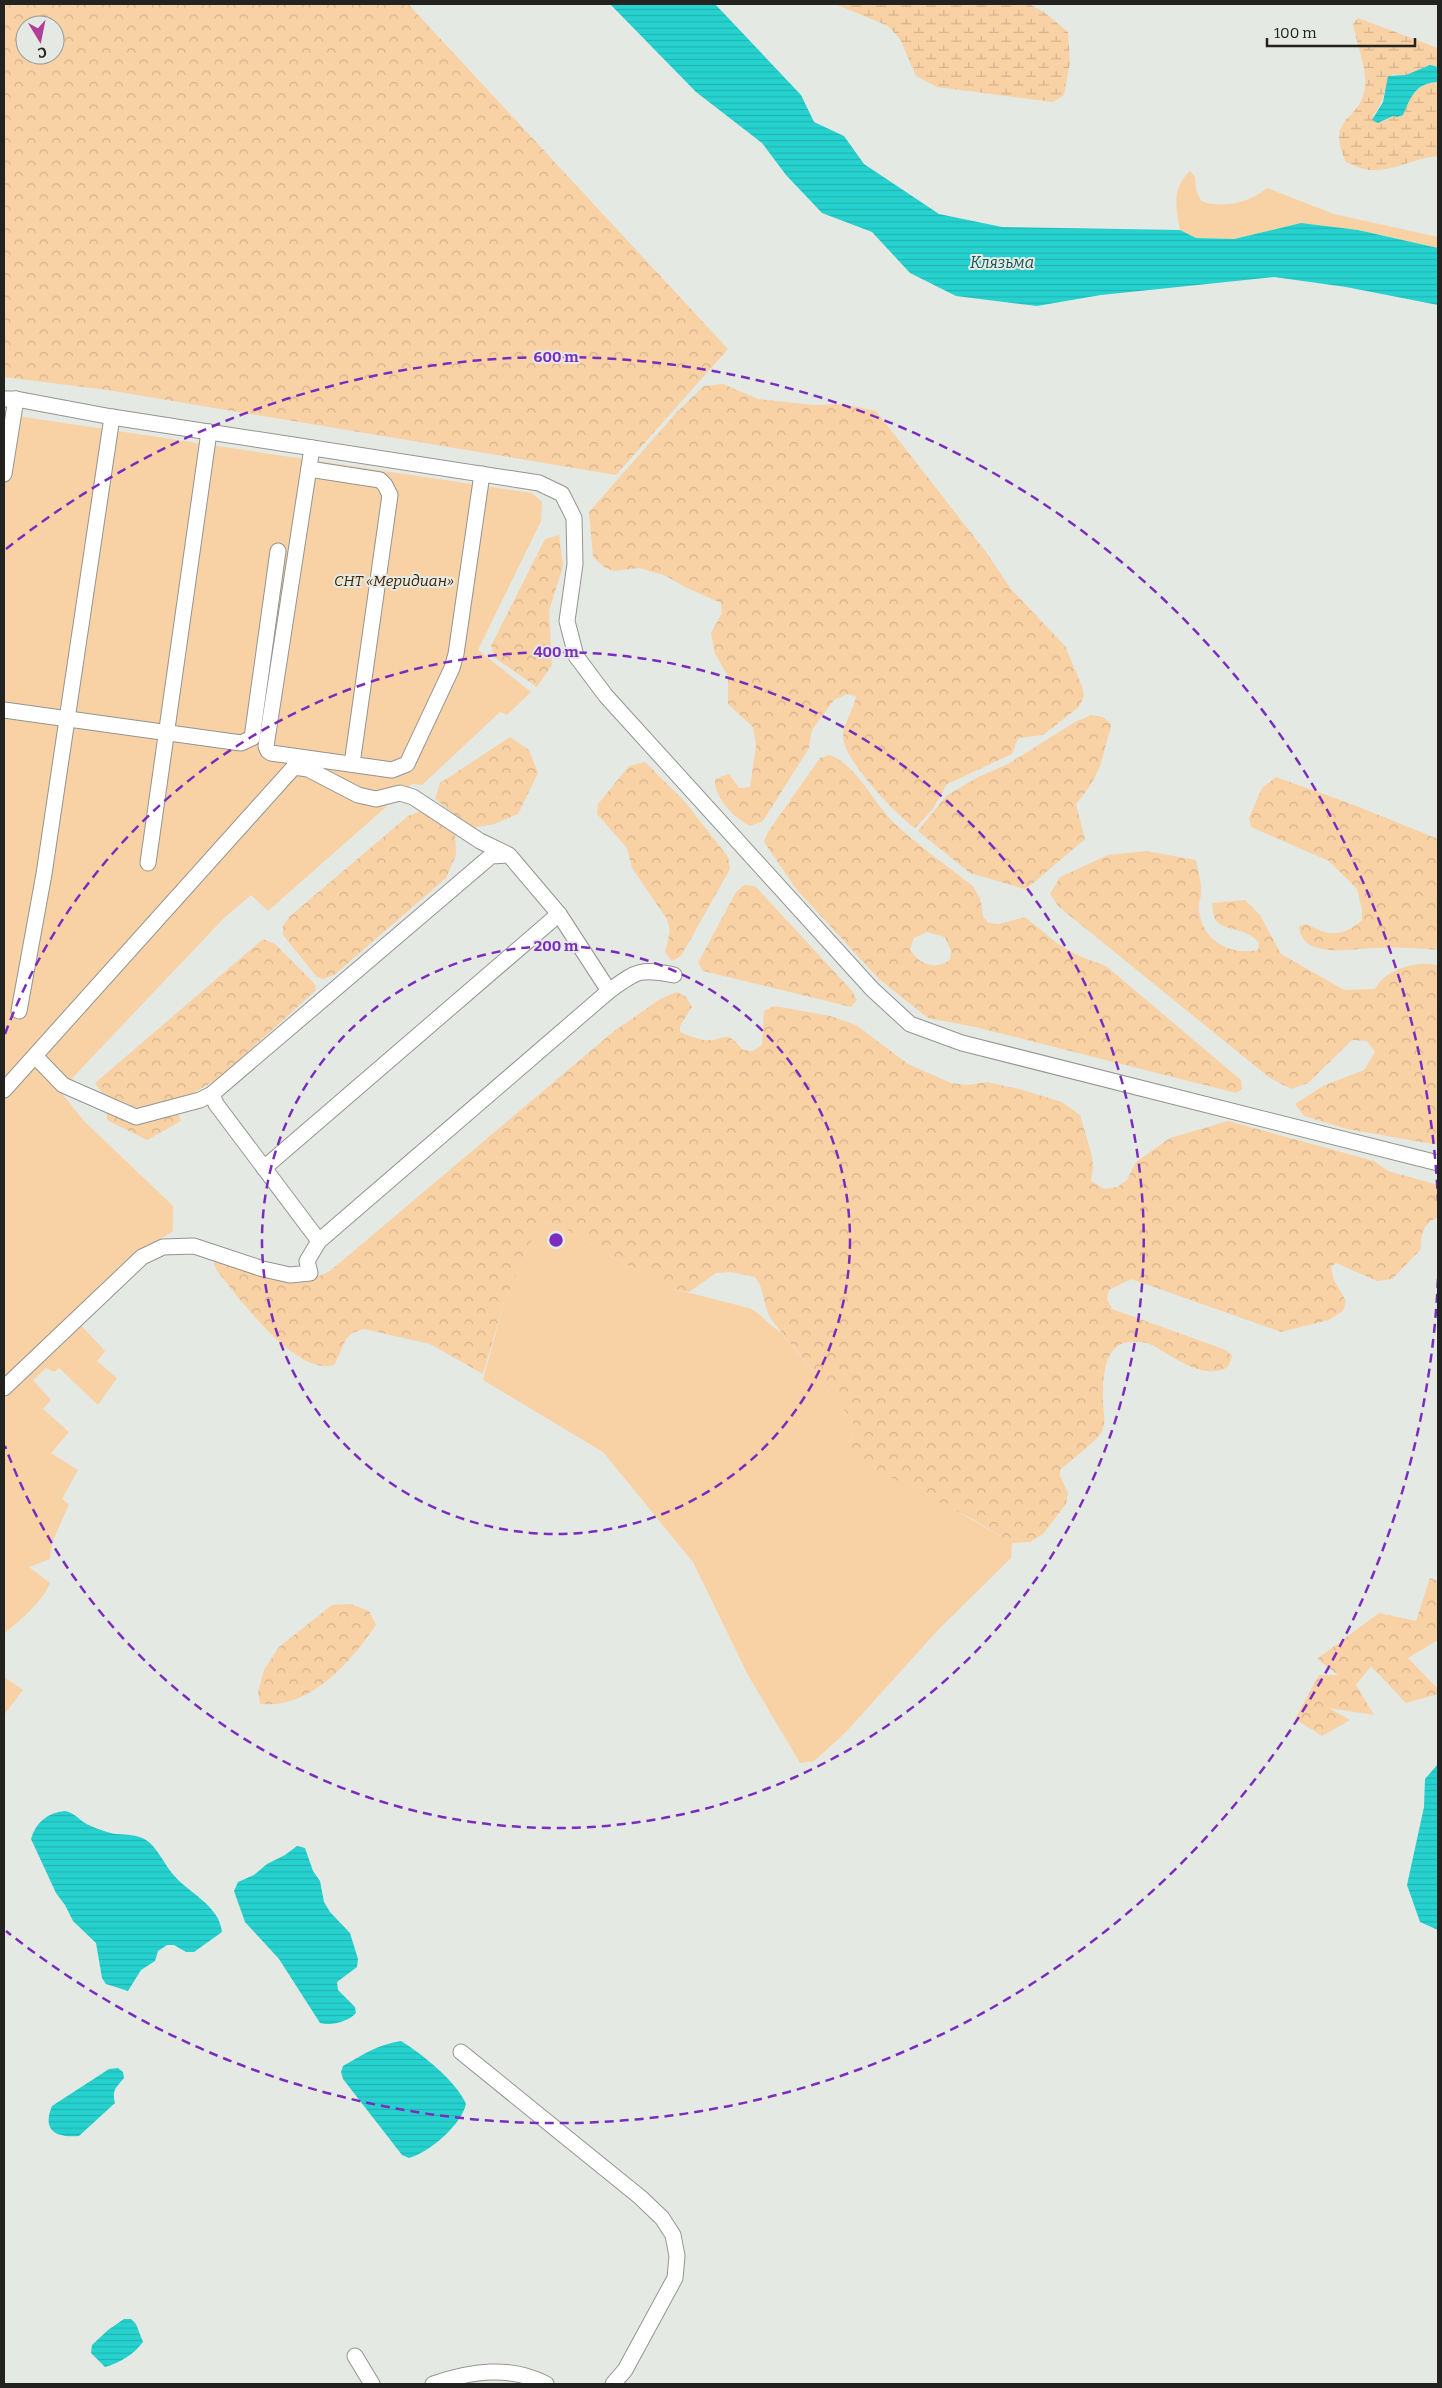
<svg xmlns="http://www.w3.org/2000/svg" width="1442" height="2388" font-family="Bitter,serif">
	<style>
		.green { fill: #f8d1a5 }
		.forest { fill: url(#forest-crowns); fill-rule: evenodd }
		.wetland { fill: url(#wetland-marsh) }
		.water { fill: url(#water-rules) }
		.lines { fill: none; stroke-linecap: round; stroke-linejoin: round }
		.minor-casing { stroke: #939590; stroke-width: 17 }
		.minor { stroke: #fff; stroke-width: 15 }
		.ring { fill: none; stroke: #7b2cbf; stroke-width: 2.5; stroke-dasharray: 9 6 }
		.labels { text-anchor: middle; stroke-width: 4; stroke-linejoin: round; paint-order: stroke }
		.park-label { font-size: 15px; font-style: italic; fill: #3e2400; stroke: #e5e9e3 }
		.water-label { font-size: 16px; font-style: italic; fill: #145655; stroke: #e5e9e3 }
		.centre { fill: #7b2cbf; stroke: #e5e9e3; stroke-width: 2.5 }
		.ring-label { font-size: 15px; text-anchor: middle; font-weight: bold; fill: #7b2cbf; stroke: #e5e9e3; stroke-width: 4; stroke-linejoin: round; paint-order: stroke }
	</style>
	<defs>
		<pattern id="forest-crowns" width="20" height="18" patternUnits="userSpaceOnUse" patternTransform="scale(1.25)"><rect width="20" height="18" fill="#f8d1a5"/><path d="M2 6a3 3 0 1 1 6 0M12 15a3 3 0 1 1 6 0" fill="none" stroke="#d4b38e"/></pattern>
		<pattern id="wetland-marsh" width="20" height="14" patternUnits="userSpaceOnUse" patternTransform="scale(1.25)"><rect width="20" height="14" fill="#f8d1a5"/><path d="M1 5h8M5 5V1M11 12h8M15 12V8" fill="none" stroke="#d4b38e"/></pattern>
		<pattern id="water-rules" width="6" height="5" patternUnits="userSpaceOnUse" patternTransform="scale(1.25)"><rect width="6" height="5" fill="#26d2cf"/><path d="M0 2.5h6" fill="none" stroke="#22b4b1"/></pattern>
	</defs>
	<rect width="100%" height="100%" fill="#e5e9e3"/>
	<g class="green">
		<path d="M 1190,171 L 1195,177 L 1196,190 L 1201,201 C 1223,209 1249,203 1267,188 L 1334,214 L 1438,237 L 1438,248 L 1358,230 L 1301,223 L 1234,239 L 1196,238 L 1180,230 C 1176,207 1171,189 1190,171 Z"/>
		<path d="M 4,414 L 532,493 L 542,502 L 541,521 L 478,650 L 531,692 L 507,715 L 500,712 L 422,785 L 412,784 L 268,911 L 251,895 L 224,918 L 60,1091 L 83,1120 L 173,1206 L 173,1231 L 150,1246 L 73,1317 L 105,1351 L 97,1361 L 117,1378 L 98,1405 L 59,1368 L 54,1372 L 46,1368 L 33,1380 L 51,1400 L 43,1409 L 69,1432 L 51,1453 L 78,1470 L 62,1499 L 69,1504 L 52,1543 L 50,1559 L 29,1567 L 50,1583 C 41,1604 21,1619 4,1634 Z"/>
		<path d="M 547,1223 L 559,1225 L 619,1261 L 674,1289 L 749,1308 C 762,1314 768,1325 781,1332 L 853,1421 L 850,1450 L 1012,1543 L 1011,1558 L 937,1631 L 845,1733 L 814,1761 L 800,1763 L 748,1675 L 693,1562 L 603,1452 L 483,1380 L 504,1302 L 538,1227 Z"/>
		<path d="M 4,1677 L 23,1690 L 4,1715 Z"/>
	</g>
	<g class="forest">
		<path d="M 4,4 L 408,4 L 728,349 L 616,475 L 107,390 L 4,377 ZM 25,25 L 55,25 L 55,55 L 25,55 Z"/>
		<path d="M 723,384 L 758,399 L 814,405 L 843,404 L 876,411 L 986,552 L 1011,589 L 1065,646 L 1082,686 L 1084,696 L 1079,707 L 1043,735 L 1018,738 L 1012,754 L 947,784 L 932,810 L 915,828 C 896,815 843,759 843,737 C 843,723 854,710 856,696 L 847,694 L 834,700 L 812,730 L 809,748 L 763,821 L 750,826 C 734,817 714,798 715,779 L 729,774 L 739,788 L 750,787 L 756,746 L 753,727 L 728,704 L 728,676 L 715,654 L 711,633 L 722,613 L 721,603 L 687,588 L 664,575 L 639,568 L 613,571 L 604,567 L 593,557 L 589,512 L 677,412 L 704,386 Z"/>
		<path d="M 559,535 L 563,566 L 549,611 L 552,665 L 537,687 L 495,658 L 491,646 L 545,539 Z"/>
		<path d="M 1092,715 L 1103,717 L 1111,724 C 1111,732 1107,737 1106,744 C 1100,771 1094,782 1076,804 L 1085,839 L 1031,885 L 1025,889 L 970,873 L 918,831 L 946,796 L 978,777 L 1008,764 L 1075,722 Z"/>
		<path d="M 510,737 L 529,750 L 538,773 L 518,814 L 494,824 L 472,828 L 435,799 L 440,783 Z"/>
		<path d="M 830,755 C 857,766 872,800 892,821 C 917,845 946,865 973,886 L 981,901 L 983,917 L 989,923 L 999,924 L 1025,917 L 1058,944 L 1079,956 L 1106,966 L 1241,1080 L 1242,1089 L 1236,1093 L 975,1027 L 928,1018 L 879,979 L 797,890 L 764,842 L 768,832 L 820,758 ZM 927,932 L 945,937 L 951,951 L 950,960 C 933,971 920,964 910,950 L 914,938 Z"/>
		<path d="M 645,762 L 686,803 L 728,857 L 730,869 L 681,956 L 672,961 L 665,952 L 670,931 L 667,919 L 632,868 L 627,848 L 597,814 L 598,804 L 629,766 Z"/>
		<path d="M 1276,777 L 1354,805 L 1438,839 L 1438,950 C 1417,948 1397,947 1376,948 C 1355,948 1330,955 1310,945 C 1303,941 1300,934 1299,926 L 1307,924 C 1329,937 1342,937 1362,920 L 1362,909 L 1357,889 L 1329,861 L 1251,827 L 1249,818 L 1262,788 Z"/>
		<path d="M 421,811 L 455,834 L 456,855 L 446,878 L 334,975 L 323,979 L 317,977 L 283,935 L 283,926 L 289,917 L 408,816 Z"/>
		<path d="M 1146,851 L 1196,860 C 1198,871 1202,883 1201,895 C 1200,900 1198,905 1199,910 C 1202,941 1230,956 1258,950 L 1259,943 C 1246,926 1222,932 1215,919 C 1213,915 1213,907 1212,903 L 1245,900 L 1260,915 L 1281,954 L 1344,990 L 1375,989 C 1386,968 1417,961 1438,965 L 1438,1145 L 1347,1129 L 1304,1116 L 1295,1104 L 1323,1086 L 1364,1070 L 1375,1052 L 1367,1041 L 1352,1040 L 1308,1083 L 1291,1089 L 1270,1078 L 1059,907 L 1050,894 L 1060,877 L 1108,855 Z"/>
		<path d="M 744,885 L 755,886 L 852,991 L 857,1000 L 851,1007 L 703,971 L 698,963 L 736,892 Z"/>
		<path d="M 263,939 L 275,944 L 314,983 L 316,990 L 218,1079 L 188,1096 L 140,1109 L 102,1093 L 95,1083 Z"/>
		<path d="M 677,992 L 686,997 L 692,1007 L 680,1026 L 680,1032 C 687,1035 696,1038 703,1040 C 724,1043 724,1026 743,1050 L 753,1051 L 762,1045 L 764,1011 L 775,1006 L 830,1016 L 856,1025 L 908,1064 L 951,1083 L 968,1085 L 986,1082 L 1019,1089 L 1062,1102 L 1080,1115 L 1092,1156 L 1093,1167 L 1091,1181 L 1105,1189 L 1117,1187 L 1127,1180 L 1136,1162 L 1170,1138 L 1228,1121 L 1374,1161 L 1388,1171 L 1438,1185 L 1438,1217 C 1424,1223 1420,1234 1421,1249 L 1392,1279 L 1377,1281 L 1336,1263 L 1331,1267 L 1334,1280 L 1346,1301 L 1343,1311 L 1329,1320 L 1281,1332 L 1131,1279 L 1109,1290 L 1107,1299 L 1112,1309 L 1226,1350 L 1232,1356 L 1228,1367 C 1203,1381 1174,1357 1152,1345 C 1144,1341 1138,1342 1130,1342 C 1104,1344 1103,1376 1103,1397 C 1102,1407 1107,1421 1102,1431 C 1099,1439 1068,1463 1060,1470 L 1060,1476 L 1068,1493 L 1066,1504 L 1043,1534 L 1030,1542 L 1012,1543 L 972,1519 L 852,1457 L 850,1450 L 853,1421 L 771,1319 C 762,1303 766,1292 755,1277 L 731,1272 L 716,1273 L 689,1292 L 674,1289 L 619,1261 L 559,1225 L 547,1223 L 538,1227 L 504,1302 L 483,1374 L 430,1344 L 364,1329 L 352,1333 L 346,1339 L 335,1364 C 299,1380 238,1297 217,1271 L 214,1264 L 216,1261 C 226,1261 232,1267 242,1270 C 260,1276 289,1286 308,1281 C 315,1278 323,1274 330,1271 L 613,1032 L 660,999 Z"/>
		<path d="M 177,1112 L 181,1121 L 147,1140 L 107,1120 L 107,1113 L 137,1124 Z"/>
		<path d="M 1430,1578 L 1438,1581 L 1438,1640 L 1408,1658 L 1438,1689 L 1438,1694 L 1406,1703 L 1371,1666 L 1356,1685 L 1374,1715 L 1329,1708 L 1350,1720 L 1322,1736 L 1295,1719 L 1319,1675 L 1338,1675 L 1317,1659 L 1379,1613 L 1416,1621 Z"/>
		<path d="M 351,1604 L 369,1611 L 376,1625 C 350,1663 310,1709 260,1704 L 258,1692 L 264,1670 L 279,1647 L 332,1605 Z"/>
	</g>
	<g class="wetland">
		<path d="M 835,4 L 1029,4 L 1044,12 L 1068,32 L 1070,62 L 1064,95 L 1053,102 L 937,87 L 916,76 L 900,39 L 888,26 Z"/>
		<path d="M 1358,18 L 1438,48 L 1438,67 L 1430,65 L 1406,76 L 1393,74 C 1382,86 1386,103 1373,115 L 1378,123 C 1404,116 1409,83 1438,82 L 1438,156 C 1414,158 1393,172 1368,170 C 1361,169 1353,165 1346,162 C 1325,115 1359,124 1365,88 C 1368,72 1356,41 1353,24 Z"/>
	</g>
	<g class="water">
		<path d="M 610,4 L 715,4 L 801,95 L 814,122 L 844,136 L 864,164 L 939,214 L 1002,227 L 1180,230 L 1196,238 L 1234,239 L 1301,223 L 1358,230 L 1438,248 L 1438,305 L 1346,287 L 1274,277 L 1101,295 L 1037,306 L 956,296 L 910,273 L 872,232 L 822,213 L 786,175 L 762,143 L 696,92 Z"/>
		<path d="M 1430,65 L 1438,67 L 1438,82 C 1416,83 1411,96 1403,115 L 1397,117 L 1393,116 L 1378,123 L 1372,120 L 1383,102 L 1388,76 L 1406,75 Z"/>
		<path d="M 1438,1764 L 1438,1930 L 1420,1922 L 1407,1885 L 1424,1807 L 1425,1779 Z"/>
		<path d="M 65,1811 C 76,1813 80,1822 91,1826 C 98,1829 108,1833 116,1834 C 127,1835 136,1834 146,1840 C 156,1846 164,1863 171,1872 C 187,1893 219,1904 222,1932 L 194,1952 L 186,1952 L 174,1945 L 167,1945 L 158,1951 L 155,1961 L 141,1970 L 128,1991 L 106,1984 L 102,1978 L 96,1943 L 73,1921 L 65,1905 L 56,1893 L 31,1839 C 36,1822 47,1813 65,1811 Z"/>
		<path d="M 297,1846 L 305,1848 L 313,1871 L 320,1881 L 324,1902 L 330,1912 L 350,1933 L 358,1959 L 357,1967 L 337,1982 L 338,1990 L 355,2007 L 356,2013 C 348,2022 331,2026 320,2023 L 279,1959 L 245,1922 L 234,1891 L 238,1882 L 254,1875 L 267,1864 L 285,1855 Z"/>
		<path d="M 401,2041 C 421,2053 457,2082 466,2104 C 462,2124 429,2153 409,2158 L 402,2155 L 343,2079 L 341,2072 L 343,2066 C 362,2055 379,2044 401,2041 Z"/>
		<path d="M 118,2068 L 123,2072 L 124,2078 C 116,2088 112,2089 115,2103 L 79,2136 C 55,2138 42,2130 52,2106 L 109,2069 Z"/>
		<path d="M 124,2319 L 131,2319 L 136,2324 L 143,2342 C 134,2354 120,2363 105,2367 L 91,2353 L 92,2345 L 108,2330 Z"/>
	</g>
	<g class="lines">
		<defs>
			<g id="minor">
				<path d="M 4,399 L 16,399 L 112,417 L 539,483 L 562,494 L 574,518 L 575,564 L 567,621 L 576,656 L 606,696 L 872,989 L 910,1024 L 962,1043 L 1438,1163"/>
				<path d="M 312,448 L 266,746 L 268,751 L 271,753 L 392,770 L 407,764 L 452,668 L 456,654 L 482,474"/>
				<path d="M 309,469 L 380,480 L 385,485 L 390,495 L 352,764"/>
				<path d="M 4,474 L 16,399"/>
				<path d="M 4,710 L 241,743 L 252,738 L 278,551"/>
				<path d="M 148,863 L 209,432"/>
				<path d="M 19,1011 L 44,874 L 112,417"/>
				<path d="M 35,1056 L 63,1085 L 136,1117 L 200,1100 L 212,1094 L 491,856 L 509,855 L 559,914 L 609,991 C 637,971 639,968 674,975"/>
				<path d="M 4,1090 L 294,767 L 308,769 L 358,795 L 376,799 L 400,793 L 413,797 L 480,841 L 507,854"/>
				<path d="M 212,1094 L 216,1104 L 319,1241 L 609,991"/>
				<path d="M 264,1168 L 559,914"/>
				<path d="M 4,1388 L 142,1257 L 163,1247 L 194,1246 L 263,1269 L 290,1275 L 310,1273 L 307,1261 L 319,1241"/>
				<path d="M 461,2052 L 640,2197 L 662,2218 L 673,2235 L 677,2256 L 675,2278 L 625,2370 L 613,2384"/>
				<path d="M 355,2356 L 372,2384"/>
				<path d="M 433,2384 C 471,2371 509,2365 546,2384"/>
			</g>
		</defs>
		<use href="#minor" class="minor-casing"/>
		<use href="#minor" class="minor"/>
	</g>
	<g class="ring">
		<circle cx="556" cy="1240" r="294"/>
		<path d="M5 1034A588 588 0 1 1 5 1446"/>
		<path d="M1438 1279A883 883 0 0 1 6 1931M6 549A883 883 0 0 1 1438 1201"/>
	</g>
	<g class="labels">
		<g class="park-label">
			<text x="394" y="586">СНТ «Меридиан»</text>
		</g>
		<g class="water-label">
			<text x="1002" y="268">Клязьма</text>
		</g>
	</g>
	<circle cx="556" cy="1240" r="8" class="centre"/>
	<g class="ring-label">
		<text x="556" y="362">600 m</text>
		<text x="556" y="657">400 m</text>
		<text x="556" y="951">200 m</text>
	</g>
	<rect width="1442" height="2388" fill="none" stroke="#222321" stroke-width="10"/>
	<g transform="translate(40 40) rotate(170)"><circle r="24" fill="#e5e9e3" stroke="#979a95"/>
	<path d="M0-4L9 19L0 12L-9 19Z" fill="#b03e98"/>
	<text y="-8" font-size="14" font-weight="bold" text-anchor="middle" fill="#222321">С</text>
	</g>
	<path d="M1267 38v8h148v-8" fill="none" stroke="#222321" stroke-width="2.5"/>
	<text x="1274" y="38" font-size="15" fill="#222321" stroke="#e5e9e3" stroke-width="4" paint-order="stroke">100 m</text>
</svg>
